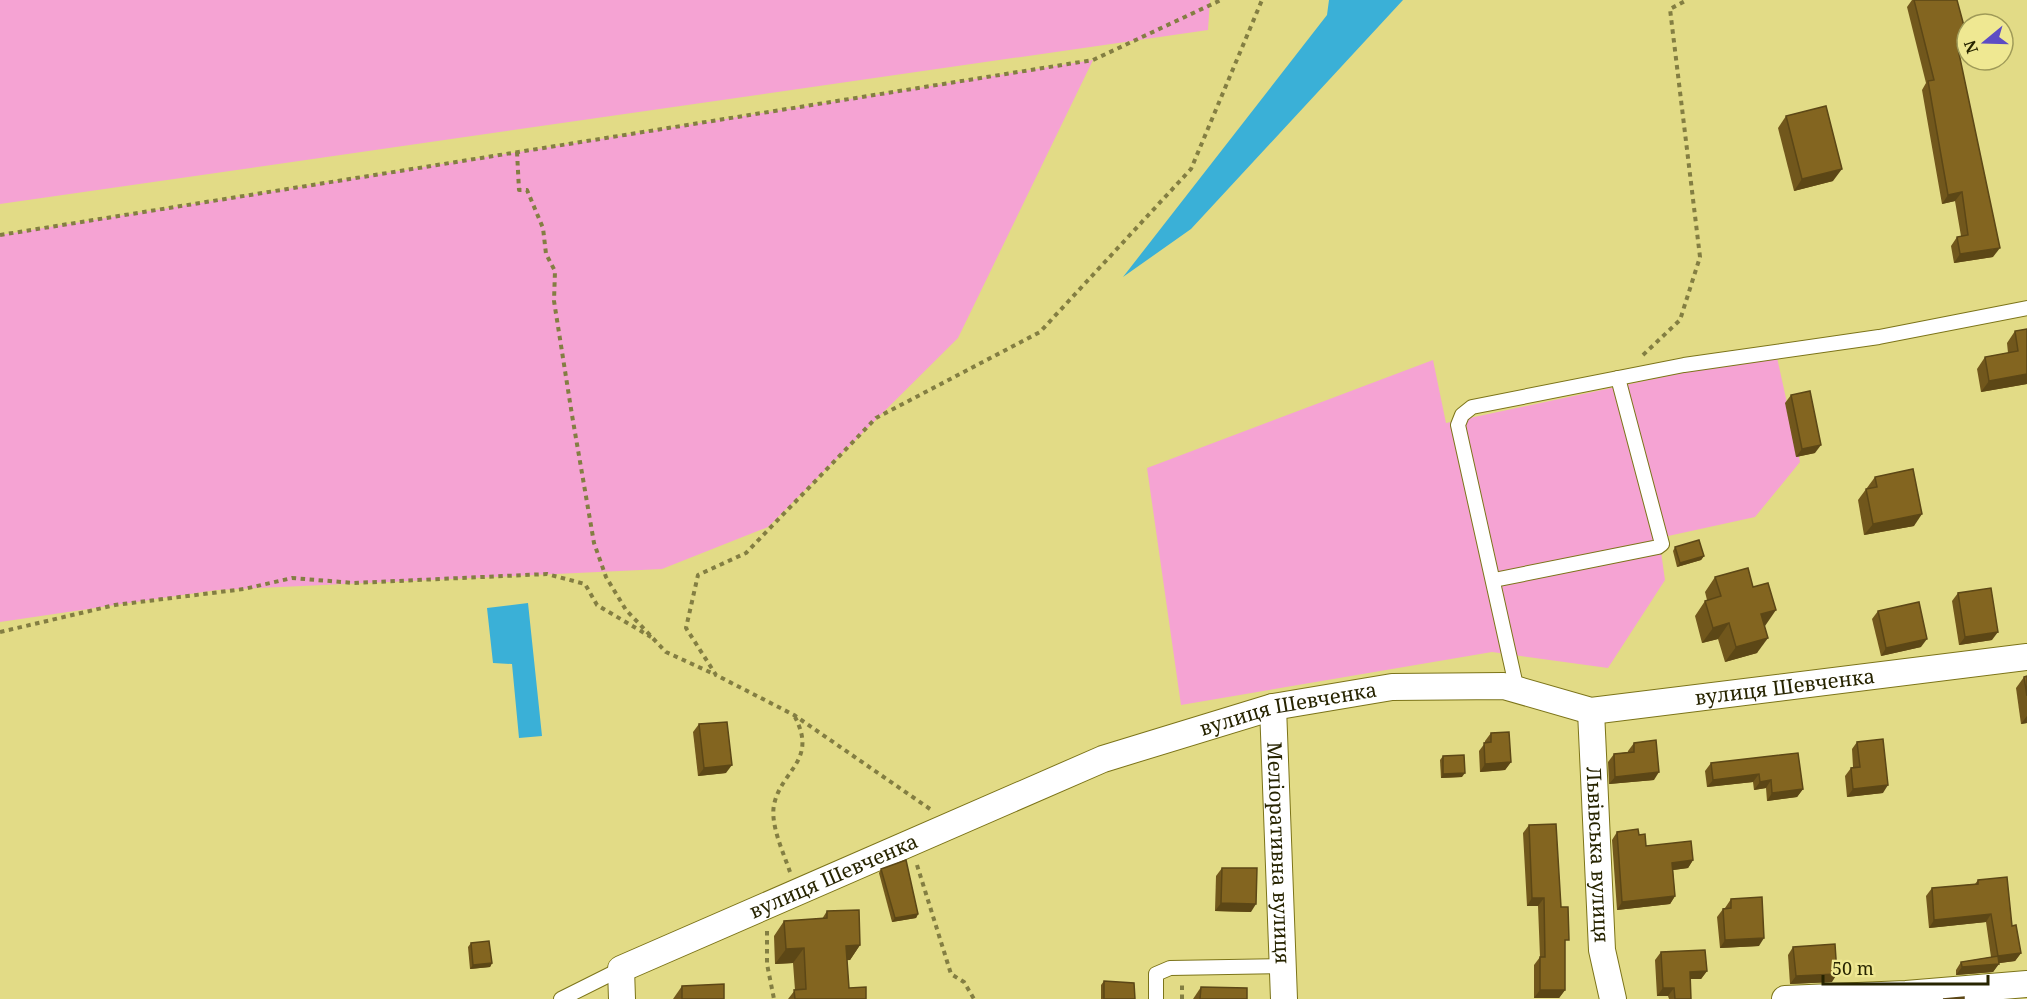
<svg xmlns="http://www.w3.org/2000/svg" width="2027" height="999" font-family="'Noto Serif',serif">
	<style>
		.green { fill: #f5a3d3 }
		.water { fill: #3ab0d7 }
		.lines { fill: none; stroke-linecap: round; stroke-linejoin: round }
		.lane-casing { stroke: #7c7419; stroke-width: 16 }
		.street-casing { stroke: #7c7419; stroke-width: 28 }
		.path { stroke: #837e42; stroke-width: 4; stroke-dasharray: 4.5 4.5; stroke-linecap: butt }
		.lane { stroke: #fff; stroke-width: 14 }
		.street { stroke: #fff; stroke-width: 26 }
		.wall { fill: #71571c }
		.shaded-wall { fill: #5c4716 }
		.building { fill: #836520; stroke: #5c4716; stroke-width: 1.5 }
		.labels { text-anchor: middle; stroke-width: 6; stroke-linejoin: round; paint-order: stroke }
		.street-label { font-size: 20px; fill: #272400; stroke: #efe892 }
	</style>
	<rect width="100%" height="100%" fill="#e2db86"/>
	<g class="green">
		<path d="M 0,0 L 1210,0 L 1208,30 L 0,204 Z"/>
		<path d="M 1093,60 L 958,338 L 768,527 L 662,569 L 217,590 L 0,622 L 0,235 Z"/>
		<path d="M 1776,353 L 1800,462 L 1755,517 L 1659,538 L 1665,580 L 1608,668 L 1492,652 L 1181,705 L 1147,468 L 1433,360 L 1446,423 Z"/>
	</g>
	<g class="water">
		<path d="M 1329,0 L 1403,0 L 1191,229 L 1123,277 L 1327,15 Z"/>
		<path d="M 528,603 L 542,736 L 519,738 L 512,664 L 493,663 L 487,608 Z"/>
	</g>
	<g class="lines">
		<defs>
			<g id="lane">
				<path d="M 1494,580 L 1658,547 L 1662,544 L 1618,378"/>
				<path d="M 1517,690 L 1458,425 L 1462,415 L 1472,407 L 1684,365 L 1879,337 L 2027,308"/>
				<path d="M 561,999 L 621,969"/>
				<path d="M 1156,999 L 1156,974 L 1170,968 L 1284,966"/>
			</g>
			<g id="street">
				<path id="s1" d="M 1273,707 L 1284,999"/>
				<path id="s2" d="M 1591,711 L 1602,950 L 1613,999"/>
				<path id="s3" d="M 622,999 L 621,969 L 1103,759 L 1273,707 L 1392,687 L 1504,686 L 1591,711 L 2027,657"/>
				<path d="M 1785,999 L 1906,994 L 2027,984"/>
			</g>
		</defs>
		<use href="#lane" class="lane-casing"/>
		<use href="#street" class="street-casing"/>
		<g class="path">
			<path d="M 517,152 L 519,190 L 527,190 L 543,228 L 546,254 L 555,271 L 554,301 L 572,415 L 594,543 L 606,577 L 626,610 L 666,652 L 716,675"/>
			<path d="M 0,235 L 1093,60 L 1221,0"/>
			<path d="M 1643,355 L 1680,320 L 1700,257 L 1670,9 L 1687,0"/>
			<path d="M 0,632 L 115,605 L 244,589 L 292,578 L 354,583 L 547,574 L 585,584 L 597,605 L 651,637"/>
			<path d="M 930,809 L 794,715 L 716,675 L 686,628 L 698,575 L 746,553 L 876,418 L 1040,332 L 1191,169 L 1262,0"/>
			<path d="M 917,865 L 951,974 L 964,982 L 974,999"/>
			<path d="M 790,872 C 784,854 770,825 774,805 C 781,770 818,761 795,717"/>
			<path d="M 767,931 L 767,964 L 774,999"/>
			<path d="M 1182,999 L 1182,985"/>
		</g>
		<use href="#lane" class="lane"/>
		<use href="#street" class="street"/>
	</g>
	<g class="wall">
		<path d="M 1912,0 L 1957,0 L 1961,50 L 1959,51 L 1993,257 L 1954,263 L 1951,246 L 1957,237 L 1961,236 L 1955,201 L 1942,204 L 1922,90 L 1926,83 L 1907,7 Z"/>
		<path d="M 1786,116 L 1833,181 L 1794,191 L 1778,128 Z"/>
		<path d="M 2027,329 L 2027,384 L 1981,392 L 1977,369 L 1985,357 L 2008,353 L 2007,343 L 2015,331 Z"/>
		<path d="M 1791,395 L 1815,453 L 1796,457 L 1785,403 Z"/>
		<path d="M 1875,477 L 1914,526 L 1864,535 L 1858,500 Z"/>
		<path d="M 1675,547 L 1704,556 L 1701,560 L 1677,567 L 1673,551 Z"/>
		<path d="M 1715,577 L 1765,626 L 1757,653 L 1725,662 L 1718,639 L 1702,643 L 1695,616 L 1705,601 L 1707,600 L 1705,592 Z"/>
		<path d="M 1958,593 L 1992,640 L 1959,645 L 1952,601 Z"/>
		<path d="M 1878,611 L 1921,647 L 1881,656 L 1872,619 Z"/>
		<path d="M 2027,676 L 2027,723 L 2021,724 L 2016,688 L 2024,677 Z"/>
		<path d="M 699,724 L 726,773 L 698,776 L 693,732 Z"/>
		<path d="M 1491,733 L 1511,762 L 1505,770 L 1480,772 L 1479,751 L 1485,743 L 1485,741 Z"/>
		<path d="M 1857,742 L 1883,793 L 1847,797 L 1845,776 L 1851,768 L 1853,767 L 1852,749 Z"/>
		<path d="M 1634,743 L 1654,780 L 1609,784 L 1608,762 L 1614,754 L 1628,752 L 1628,751 Z"/>
		<path d="M 1798,753 L 1803,789 L 1797,797 L 1767,801 L 1766,788 L 1754,790 L 1753,782 L 1707,787 L 1705,771 L 1711,763 Z"/>
		<path d="M 1443,756 L 1462,777 L 1441,778 L 1440,760 Z"/>
		<path d="M 1529,825 L 1561,907 L 1565,945 L 1565,990 L 1559,998 L 1534,998 L 1534,965 L 1540,957 L 1538,906 L 1527,906 L 1523,833 Z"/>
		<path d="M 1617,832 L 1639,835 L 1646,846 L 1693,860 L 1688,868 L 1673,870 L 1675,896 L 1670,904 L 1617,910 L 1612,840 Z"/>
		<path d="M 1222,868 L 1251,912 L 1215,911 L 1216,876 Z"/>
		<path d="M 881,869 L 918,914 L 916,918 L 892,922 L 879,873 Z"/>
		<path d="M 1978,880 L 2012,926 L 2021,953 L 2015,961 L 1999,963 L 1993,972 L 1956,975 L 1956,970 L 1961,962 L 1991,957 L 1986,922 L 1929,928 L 1926,896 L 1932,888 L 1975,884 Z"/>
		<path d="M 1731,899 L 1759,946 L 1720,948 L 1717,917 L 1723,909 L 1725,908 Z"/>
		<path d="M 827,911 L 860,945 L 850,960 L 847,960 L 849,988 L 866,999 L 788,999 L 795,990 L 793,963 L 775,964 L 774,936 L 784,921 L 822,919 Z"/>
		<path d="M 471,943 L 492,963 L 490,967 L 470,969 L 468,947 Z"/>
		<path d="M 1793,947 L 1832,982 L 1790,984 L 1788,955 Z"/>
		<path d="M 1661,952 L 1707,971 L 1701,979 L 1690,979 L 1691,999 L 1669,999 L 1668,996 L 1657,996 L 1655,960 Z"/>
		<path d="M 1104,981 L 1135,999 L 1101,999 L 1101,985 Z"/>
		<path d="M 682,986 L 724,999 L 673,999 Z"/>
		<path d="M 1201,987 L 1247,999 L 1193,999 Z"/>
	</g>
	<g class="shaded-wall">
		<path d="M 1967,41 L 1961,50 L 1951,53 L 1957,44 Z"/>
		<path d="M 1842,169 L 1833,181 L 1794,191 L 1802,179 Z"/>
		<path d="M 1962,192 L 1955,201 L 1942,204 L 1948,195 Z"/>
		<path d="M 2000,248 L 1993,257 L 1954,263 L 1960,254 Z"/>
		<path d="M 2027,374 L 2027,384 L 1981,392 L 1989,381 Z"/>
		<path d="M 1821,445 L 1815,453 L 1796,457 L 1802,449 Z"/>
		<path d="M 1922,514 L 1914,526 L 1864,535 L 1873,524 Z"/>
		<path d="M 1704,556 L 1701,560 L 1677,567 L 1680,563 Z"/>
		<path d="M 1776,610 L 1765,626 L 1751,630 L 1761,614 Z"/>
		<path d="M 1729,623 L 1718,639 L 1702,643 L 1713,628 Z"/>
		<path d="M 1998,632 L 1992,640 L 1959,645 L 1965,637 Z"/>
		<path d="M 1768,638 L 1757,653 L 1725,662 L 1736,647 Z"/>
		<path d="M 1927,639 L 1921,647 L 1881,656 L 1886,648 Z"/>
		<path d="M 2027,716 L 2027,723 L 2021,724 Z"/>
		<path d="M 1511,762 L 1505,770 L 1480,772 L 1485,764 Z"/>
		<path d="M 732,765 L 726,773 L 698,776 L 704,768 Z"/>
		<path d="M 1659,772 L 1654,780 L 1609,784 L 1615,777 Z"/>
		<path d="M 1465,773 L 1462,777 L 1441,778 L 1443,774 Z"/>
		<path d="M 1759,774 L 1753,782 L 1707,787 L 1713,780 Z"/>
		<path d="M 1771,780 L 1766,788 L 1754,790 L 1760,782 Z"/>
		<path d="M 1888,785 L 1883,793 L 1847,797 L 1853,789 Z"/>
		<path d="M 1803,789 L 1797,797 L 1767,801 L 1772,793 Z"/>
		<path d="M 1693,860 L 1688,868 L 1666,871 L 1672,863 Z"/>
		<path d="M 1675,896 L 1670,904 L 1617,910 L 1622,902 Z"/>
		<path d="M 1532,898 L 1544,898 L 1538,906 L 1527,906 Z"/>
		<path d="M 1221,903 L 1256,904 L 1251,912 L 1215,911 Z"/>
		<path d="M 918,914 L 916,918 L 892,922 L 895,918 Z"/>
		<path d="M 1991,914 L 1986,922 L 1929,928 L 1934,920 Z"/>
		<path d="M 1764,938 L 1759,946 L 1720,948 L 1725,940 Z"/>
		<path d="M 860,945 L 850,960 L 836,961 L 846,946 Z"/>
		<path d="M 804,948 L 793,963 L 775,964 L 786,949 Z"/>
		<path d="M 2021,953 L 2015,961 L 1993,964 L 1999,964 L 1993,972 L 1956,975 L 1962,967 L 1998,956 Z"/>
		<path d="M 492,963 L 490,967 L 470,969 L 473,965 Z"/>
		<path d="M 1707,971 L 1701,979 L 1685,979 L 1690,972 Z"/>
		<path d="M 1837,974 L 1832,982 L 1790,984 L 1796,976 Z"/>
		<path d="M 1663,988 L 1674,988 L 1668,996 L 1657,996 Z"/>
		<path d="M 1540,990 L 1565,990 L 1559,998 L 1534,998 Z"/>
	</g>
	<g class="building">
		<path d="M 1914,0 L 1957,0 L 1967,37 L 1967,41 L 1957,44 L 2000,248 L 1960,254 L 1957,237 L 1968,235 L 1962,192 L 1948,195 L 1928,81 L 1934,80 Z"/>
		<path d="M 1826,106 L 1842,169 L 1802,179 L 1786,116 Z"/>
		<path d="M 2027,329 L 2027,374 L 1989,381 L 1985,357 L 2018,351 L 2015,331 Z"/>
		<path d="M 1810,391 L 1821,445 L 1802,449 L 1791,395 Z"/>
		<path d="M 1913,469 L 1922,514 L 1873,524 L 1866,489 L 1877,487 L 1875,477 Z"/>
		<path d="M 1699,540 L 1704,556 L 1680,563 L 1675,547 Z"/>
		<path d="M 1748,568 L 1753,587 L 1768,583 L 1776,610 L 1761,614 L 1768,638 L 1736,647 L 1729,623 L 1713,628 L 1705,601 L 1721,596 L 1715,577 Z"/>
		<path d="M 1991,588 L 1998,632 L 1965,637 L 1958,593 Z"/>
		<path d="M 1919,602 L 1927,639 L 1886,648 L 1878,611 Z"/>
		<path d="M 2027,676 L 2027,696 L 2024,677 Z"/>
		<path d="M 727,722 L 732,765 L 704,768 L 699,724 Z"/>
		<path d="M 1509,732 L 1511,762 L 1485,764 L 1484,743 L 1491,742 L 1491,733 Z"/>
		<path d="M 1883,739 L 1888,785 L 1853,789 L 1851,768 L 1860,767 L 1857,742 Z"/>
		<path d="M 1656,740 L 1659,772 L 1615,777 L 1614,754 L 1634,752 L 1634,743 Z"/>
		<path d="M 1798,753 L 1803,789 L 1772,793 L 1771,780 L 1760,782 L 1759,774 L 1713,780 L 1711,763 Z"/>
		<path d="M 1464,755 L 1465,773 L 1443,774 L 1443,756 Z"/>
		<path d="M 1556,824 L 1561,907 L 1568,907 L 1569,940 L 1565,940 L 1565,990 L 1540,990 L 1540,957 L 1545,957 L 1544,898 L 1532,898 L 1529,825 Z"/>
		<path d="M 1638,829 L 1639,835 L 1645,834 L 1646,846 L 1691,841 L 1693,860 L 1672,863 L 1675,896 L 1622,902 L 1617,832 Z"/>
		<path d="M 906,860 L 918,914 L 895,918 L 881,869 Z"/>
		<path d="M 1222,868 L 1257,868 L 1256,904 L 1221,903 Z"/>
		<path d="M 2007,877 L 2012,926 L 2016,925 L 2021,953 L 1998,956 L 1991,914 L 1934,920 L 1932,888 L 1978,884 L 1978,880 Z"/>
		<path d="M 1762,897 L 1764,938 L 1725,940 L 1723,909 L 1731,908 L 1731,899 Z"/>
		<path d="M 859,910 L 860,945 L 846,946 L 849,988 L 866,987 L 866,999 L 795,999 L 794,990 L 806,989 L 804,948 L 786,949 L 784,921 L 827,918 L 827,911 Z"/>
		<path d="M 489,941 L 492,963 L 473,965 L 471,943 Z"/>
		<path d="M 1835,944 L 1837,974 L 1796,976 L 1793,947 Z"/>
		<path d="M 1705,950 L 1707,971 L 1690,972 L 1691,999 L 1675,999 L 1674,988 L 1663,988 L 1661,952 Z"/>
		<path d="M 1998,956 L 1999,964 L 1962,967 L 1961,962 Z"/>
		<path d="M 1104,981 L 1134,983 L 1135,999 L 1104,999 Z"/>
		<path d="M 724,984 L 724,999 L 682,999 L 682,986 Z"/>
		<path d="M 1201,987 L 1247,988 L 1247,999 L 1200,999 Z"/>
		<path d="M 1964,997 L 1964,999 L 1943,999 Z"/>
	</g>
	<g class="labels">
		<g class="street-label">
			<text dy="7" stroke="none"><textPath href="#s3" startOffset="1252">вулиця Шевченка</textPath></text>
			<text dy="7" stroke="none"><textPath href="#s3" startOffset="748">вулиця Шевченка</textPath></text>
			<text dy="7" stroke="none"><textPath href="#s1" startOffset="146">Меліоративна вулиця</textPath></text>
			<text dy="7" stroke="none"><textPath href="#s2" startOffset="144">Львівська вулиця</textPath></text>
			<text dy="7" stroke="none"><textPath href="#s3" startOffset="262">вулиця Шевченка</textPath></text>
		</g>
	</g>
	<g transform="translate(1985 42) rotate(251)"><circle r="28" fill="#efe892" stroke="#9f9a58" stroke-width="1.5"/>
	<path d="M0-4.5L10 22L0 15L-10 22Z" fill="#5d4cc4"/>
	<text y="-9" font-size="16" font-weight="bold" text-anchor="middle" fill="#272400">N</text>
	</g>
	<path d="M1823 975v9h165v-9" fill="none" stroke="#272400" stroke-width="3"/>
	<text x="1832" y="975" font-size="18" fill="#272400" stroke="#efe892" stroke-width="4.5" paint-order="stroke">50 m</text>
</svg>
